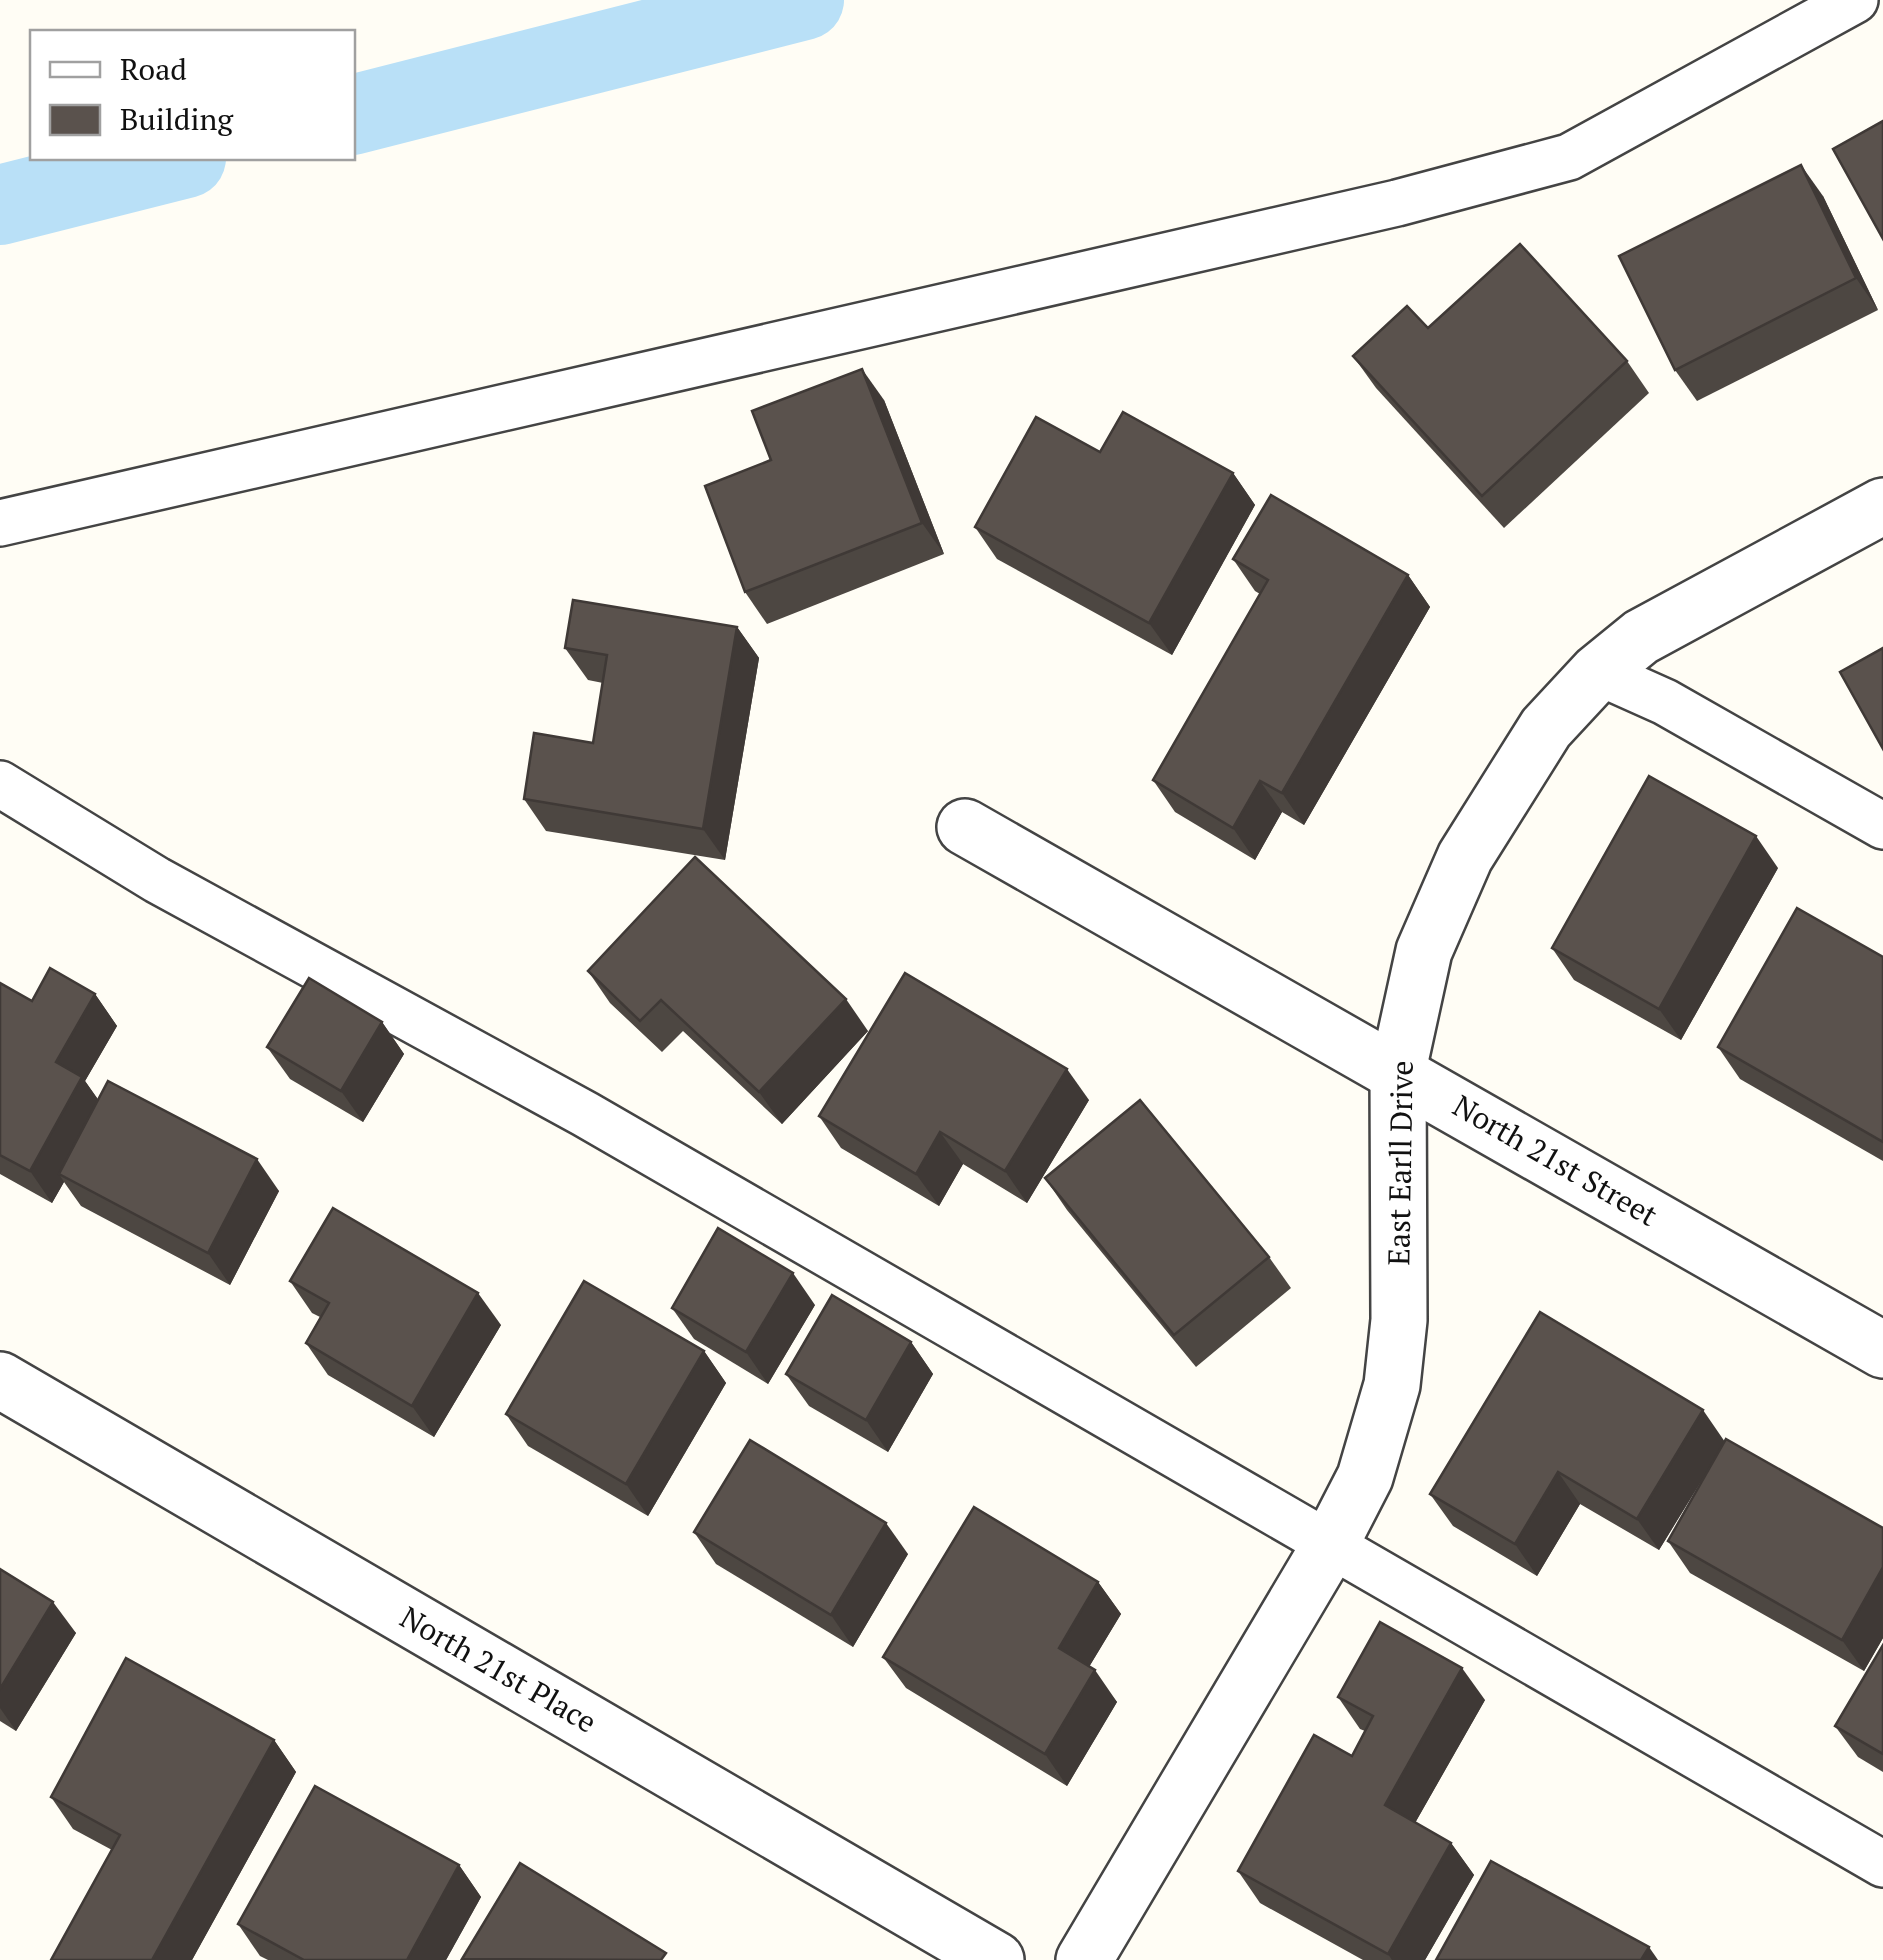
<svg xmlns="http://www.w3.org/2000/svg" width="1883" height="1960" font-family="'PT Serif',serif">
	<style>
		.lines { fill: none; stroke-linecap: round; stroke-linejoin: round }
		.canal { stroke: #b9e0f7; stroke-width: 80 }
		.service-casing { stroke: #444; stroke-width: 50 }
		.minor-casing { stroke: #444; stroke-width: 60 }
		.service { stroke: #fff; stroke-width: 45 }
		.minor { stroke: #fff; stroke-width: 55 }
		.wall { fill: #4d4742 }
		.shaded-wall { fill: #3f3936 }
		.building { fill: #5a524d; stroke: #3f3936; stroke-width: 2.5 }
		.labels { text-anchor: middle; stroke-width: 10; stroke-linejoin: round; paint-order: stroke }
		.street-label { font-size: 30px; fill: #111; stroke: #fff }
	</style>
	<rect width="100%" height="100%" fill="#fffdf5"/>
	<g class="lines">
		<g class="canal">
			<path d="M 352,115 L 804,0"/>
			<path d="M 0,205 L 186,158"/>
		</g>
		<defs>
			<g id="service">
				<path d="M 0,523 L 1397,203 L 1569,157 L 1855,0"/>
				<path d="M 1598,672 L 1665,702 L 1883,826"/>
				<path d="M 0,784 L 157,880 L 585,1114 L 1883,1864"/>
			</g>
			<g id="minor">
				<path d="M 965,827 L 1883,1350"/>
				<path d="M 0,1380 L 996,1960"/>
				<path d="M 1084,1960 L 1330,1545 L 1365,1477 L 1392,1385 L 1399,1320 L 1398,1070 L 1424,951 L 1465,857 L 1546,728 L 1598,672 L 1641,637 L 1883,506"/>
			</g>
		</defs>
		<use href="#service" class="service-casing"/>
		<use href="#minor" class="minor-casing"/>
		<use href="#service" class="service"/>
		<use href="#minor" class="minor"/>
	</g>
	<g class="wall">
		<path d="M 1823,196 L 1878,310 L 1697,401 L 1675,370 Z"/>
		<path d="M 1428,328 L 1627,361 L 1649,393 L 1504,528 L 1376,388 L 1353,356 Z"/>
		<path d="M 884,400 L 944,554 L 767,624 L 745,592 L 771,460 Z"/>
		<path d="M 1100,452 L 1233,473 L 1255,505 L 1172,655 L 997,559 L 975,527 Z"/>
		<path d="M 1233,559 L 1408,575 L 1430,607 L 1304,825 L 1282,812 L 1255,860 L 1175,812 L 1153,780 L 1260,594 L 1255,591 Z"/>
		<path d="M 737,627 L 759,658 L 725,860 L 546,831 L 524,799 L 593,743 L 603,683 L 588,680 L 565,648 Z"/>
		<path d="M 1778,868 L 1681,1040 L 1574,980 L 1552,948 Z"/>
		<path d="M 1883,957 L 1883,1161 L 1740,1079 L 1718,1047 Z"/>
		<path d="M 588,971 L 868,1031 L 782,1124 L 683,1031 L 662,1052 L 610,1003 Z"/>
		<path d="M 0,983 L 32,1001 L 95,994 L 117,1026 L 85,1081 L 98,1100 L 279,1191 L 230,1285 L 81,1206 L 64,1182 L 52,1203 L 0,1174 Z"/>
		<path d="M 382,1022 L 404,1054 L 363,1122 L 290,1079 L 267,1047 Z"/>
		<path d="M 1089,1100 L 1027,1203 L 963,1164 L 939,1206 L 841,1148 L 819,1116 Z"/>
		<path d="M 1045,1178 L 1269,1257 L 1291,1288 L 1196,1367 L 1067,1210 Z"/>
		<path d="M 290,1281 L 501,1325 L 434,1437 L 328,1375 L 306,1343 L 320,1317 L 312,1313 Z"/>
		<path d="M 815,1305 L 768,1384 L 694,1339 L 672,1308 Z"/>
		<path d="M 911,1342 L 933,1374 L 888,1452 L 809,1406 L 786,1374 Z"/>
		<path d="M 704,1351 L 726,1383 L 648,1516 L 528,1446 L 506,1414 Z"/>
		<path d="M 1724,1441 L 1883,1528 L 1883,1638 L 1864,1671 L 1690,1573 L 1668,1541 L 1713,1462 L 1659,1550 L 1580,1504 L 1537,1576 L 1453,1526 L 1430,1494 Z"/>
		<path d="M 694,1532 L 908,1554 L 853,1647 L 716,1564 Z"/>
		<path d="M 0,1569 L 76,1633 L 16,1731 L 0,1721 Z"/>
		<path d="M 1098,1582 L 1121,1614 L 1089,1667 L 1117,1702 L 1067,1786 L 906,1688 L 883,1657 Z"/>
		<path d="M 1883,1645 L 1883,1772 L 1858,1757 L 1835,1726 Z"/>
		<path d="M 1338,1697 L 1485,1700 L 1415,1823 L 1451,1843 L 1474,1875 L 1425,1960 L 1363,1960 L 1260,1903 L 1238,1871 L 1352,1756 L 1365,1731 L 1360,1729 Z"/>
		<path d="M 274,1740 L 296,1772 L 192,1960 L 51,1960 L 112,1850 L 73,1829 L 51,1797 Z"/>
		<path d="M 459,1865 L 481,1897 L 446,1960 L 268,1960 L 260,1956 L 238,1924 Z"/>
	</g>
	<g class="shaded-wall">
		<path d="M 1801,165 L 1823,196 L 1878,310 L 1856,278 Z"/>
		<path d="M 862,369 L 884,400 L 944,554 L 922,523 Z"/>
		<path d="M 1233,473 L 1255,505 L 1172,655 L 1149,623 Z"/>
		<path d="M 1408,575 L 1430,607 L 1304,825 L 1282,793 Z"/>
		<path d="M 737,627 L 759,658 L 725,860 L 703,829 Z"/>
		<path d="M 1260,781 L 1282,812 L 1255,860 L 1233,828 Z"/>
		<path d="M 1756,836 L 1778,868 L 1681,1040 L 1659,1009 Z"/>
		<path d="M 95,994 L 117,1026 L 85,1081 L 105,1109 L 59,1174 L 64,1182 L 52,1203 L 30,1171 L 56,1062 Z"/>
		<path d="M 846,999 L 868,1031 L 782,1124 L 759,1092 Z"/>
		<path d="M 382,1022 L 404,1054 L 363,1122 L 341,1091 Z"/>
		<path d="M 1067,1069 L 1089,1100 L 1027,1203 L 1005,1171 Z"/>
		<path d="M 940,1132 L 963,1164 L 939,1206 L 916,1174 Z"/>
		<path d="M 257,1159 L 279,1191 L 230,1285 L 208,1253 Z"/>
		<path d="M 793,1273 L 815,1305 L 768,1384 L 746,1352 Z"/>
		<path d="M 478,1293 L 501,1325 L 434,1437 L 412,1406 Z"/>
		<path d="M 911,1342 L 933,1374 L 888,1452 L 866,1420 Z"/>
		<path d="M 704,1351 L 726,1383 L 648,1516 L 626,1484 Z"/>
		<path d="M 1703,1410 L 1725,1442 L 1659,1550 L 1637,1519 Z"/>
		<path d="M 1558,1472 L 1580,1504 L 1537,1576 L 1515,1544 Z"/>
		<path d="M 886,1523 L 908,1554 L 853,1647 L 831,1615 Z"/>
		<path d="M 1883,1567 L 1883,1638 L 1864,1671 L 1842,1640 Z"/>
		<path d="M 1098,1582 L 1121,1614 L 1081,1680 L 1059,1648 Z"/>
		<path d="M 53,1602 L 76,1633 L 16,1731 L 0,1708 L 0,1689 Z"/>
		<path d="M 1462,1668 L 1485,1700 L 1407,1837 L 1385,1805 Z"/>
		<path d="M 1095,1670 L 1117,1702 L 1067,1786 L 1045,1754 Z"/>
		<path d="M 274,1740 L 296,1772 L 192,1960 L 152,1960 Z"/>
		<path d="M 1451,1843 L 1474,1875 L 1425,1960 L 1392,1960 L 1388,1954 Z"/>
		<path d="M 459,1865 L 481,1897 L 446,1960 L 407,1960 Z"/>
		<path d="M 1649,1947 L 1658,1960 L 1641,1960 Z"/>
	</g>
	<g class="building">
		<path d="M 1883,121 L 1883,239 L 1833,149 Z"/>
		<path d="M 1801,165 L 1856,278 L 1675,370 L 1619,256 Z"/>
		<path d="M 1520,244 L 1627,361 L 1482,496 L 1353,356 L 1407,306 L 1428,328 Z"/>
		<path d="M 862,369 L 922,523 L 745,592 L 705,486 L 771,460 L 752,411 Z"/>
		<path d="M 1123,412 L 1233,473 L 1149,623 L 975,527 L 1036,417 L 1100,452 Z"/>
		<path d="M 1271,495 L 1408,575 L 1282,793 L 1260,781 L 1233,828 L 1153,780 L 1268,580 L 1233,559 Z"/>
		<path d="M 573,600 L 737,627 L 703,829 L 524,799 L 534,733 L 593,743 L 607,655 L 565,648 Z"/>
		<path d="M 1883,648 L 1883,749 L 1840,672 Z"/>
		<path d="M 1649,776 L 1756,836 L 1659,1009 L 1552,948 Z"/>
		<path d="M 695,857 L 846,999 L 759,1092 L 661,1000 L 640,1021 L 588,971 Z"/>
		<path d="M 1797,908 L 1883,957 L 1883,1142 L 1718,1047 Z"/>
		<path d="M 50,968 L 95,994 L 56,1062 L 82,1077 L 30,1171 L 0,1155 L 0,983 L 32,1001 Z"/>
		<path d="M 905,973 L 1067,1069 L 1005,1171 L 940,1132 L 916,1174 L 819,1116 Z"/>
		<path d="M 309,978 L 382,1022 L 341,1091 L 267,1047 Z"/>
		<path d="M 108,1081 L 257,1159 L 208,1253 L 59,1174 Z"/>
		<path d="M 1140,1100 L 1269,1257 L 1174,1335 L 1045,1178 Z"/>
		<path d="M 333,1208 L 478,1293 L 412,1406 L 306,1343 L 329,1303 L 290,1281 Z"/>
		<path d="M 718,1228 L 793,1273 L 746,1352 L 672,1308 Z"/>
		<path d="M 584,1281 L 704,1351 L 626,1484 L 506,1414 Z"/>
		<path d="M 832,1295 L 911,1342 L 866,1420 L 786,1374 Z"/>
		<path d="M 1540,1312 L 1703,1410 L 1637,1519 L 1558,1472 L 1515,1544 L 1430,1494 Z"/>
		<path d="M 1726,1439 L 1883,1528 L 1883,1567 L 1842,1640 L 1668,1541 Z"/>
		<path d="M 750,1440 L 886,1523 L 831,1615 L 694,1532 Z"/>
		<path d="M 974,1507 L 1098,1582 L 1059,1648 L 1095,1670 L 1045,1754 L 883,1657 Z"/>
		<path d="M 0,1569 L 53,1602 L 0,1689 Z"/>
		<path d="M 1380,1622 L 1462,1668 L 1385,1805 L 1451,1843 L 1388,1954 L 1238,1871 L 1314,1735 L 1352,1756 L 1373,1716 L 1338,1697 Z"/>
		<path d="M 1883,1645 L 1883,1754 L 1835,1726 Z"/>
		<path d="M 126,1658 L 274,1740 L 152,1960 L 51,1960 L 120,1835 L 51,1797 Z"/>
		<path d="M 315,1786 L 459,1865 L 407,1960 L 304,1960 L 238,1924 Z"/>
		<path d="M 1491,1861 L 1649,1947 L 1641,1960 L 1436,1960 Z"/>
		<path d="M 520,1863 L 666,1953 L 661,1960 L 462,1959 Z"/>
	</g>
	<g class="labels">
		<g class="street-label">
			<text transform="translate(1555 1161) rotate(30)" y="10">North 21st Street</text>
			<text transform="translate(1401 1163) rotate(-89)" y="10">East Earll Drive</text>
			<text transform="translate(498 1670) rotate(30)" y="10">North 21st Place</text>
		</g>
	</g>
	<rect x="30" y="30" width="325" height="130" fill="#ffffff" stroke="#a0a0a0" stroke-width="2.5"/>
	<rect x="50" y="62" width="50" height="15" fill="#ffffff" stroke="#a0a0a0" stroke-width="2.5"/>
	<text x="120" y="80" font-size="30" fill="#111111">Road</text>
	<rect x="50" y="105" width="50" height="30" fill="#5a524d" stroke="#a0a0a0" stroke-width="2.5"/>
	<text x="120" y="130" font-size="30" fill="#111111">Building</text>
</svg>
